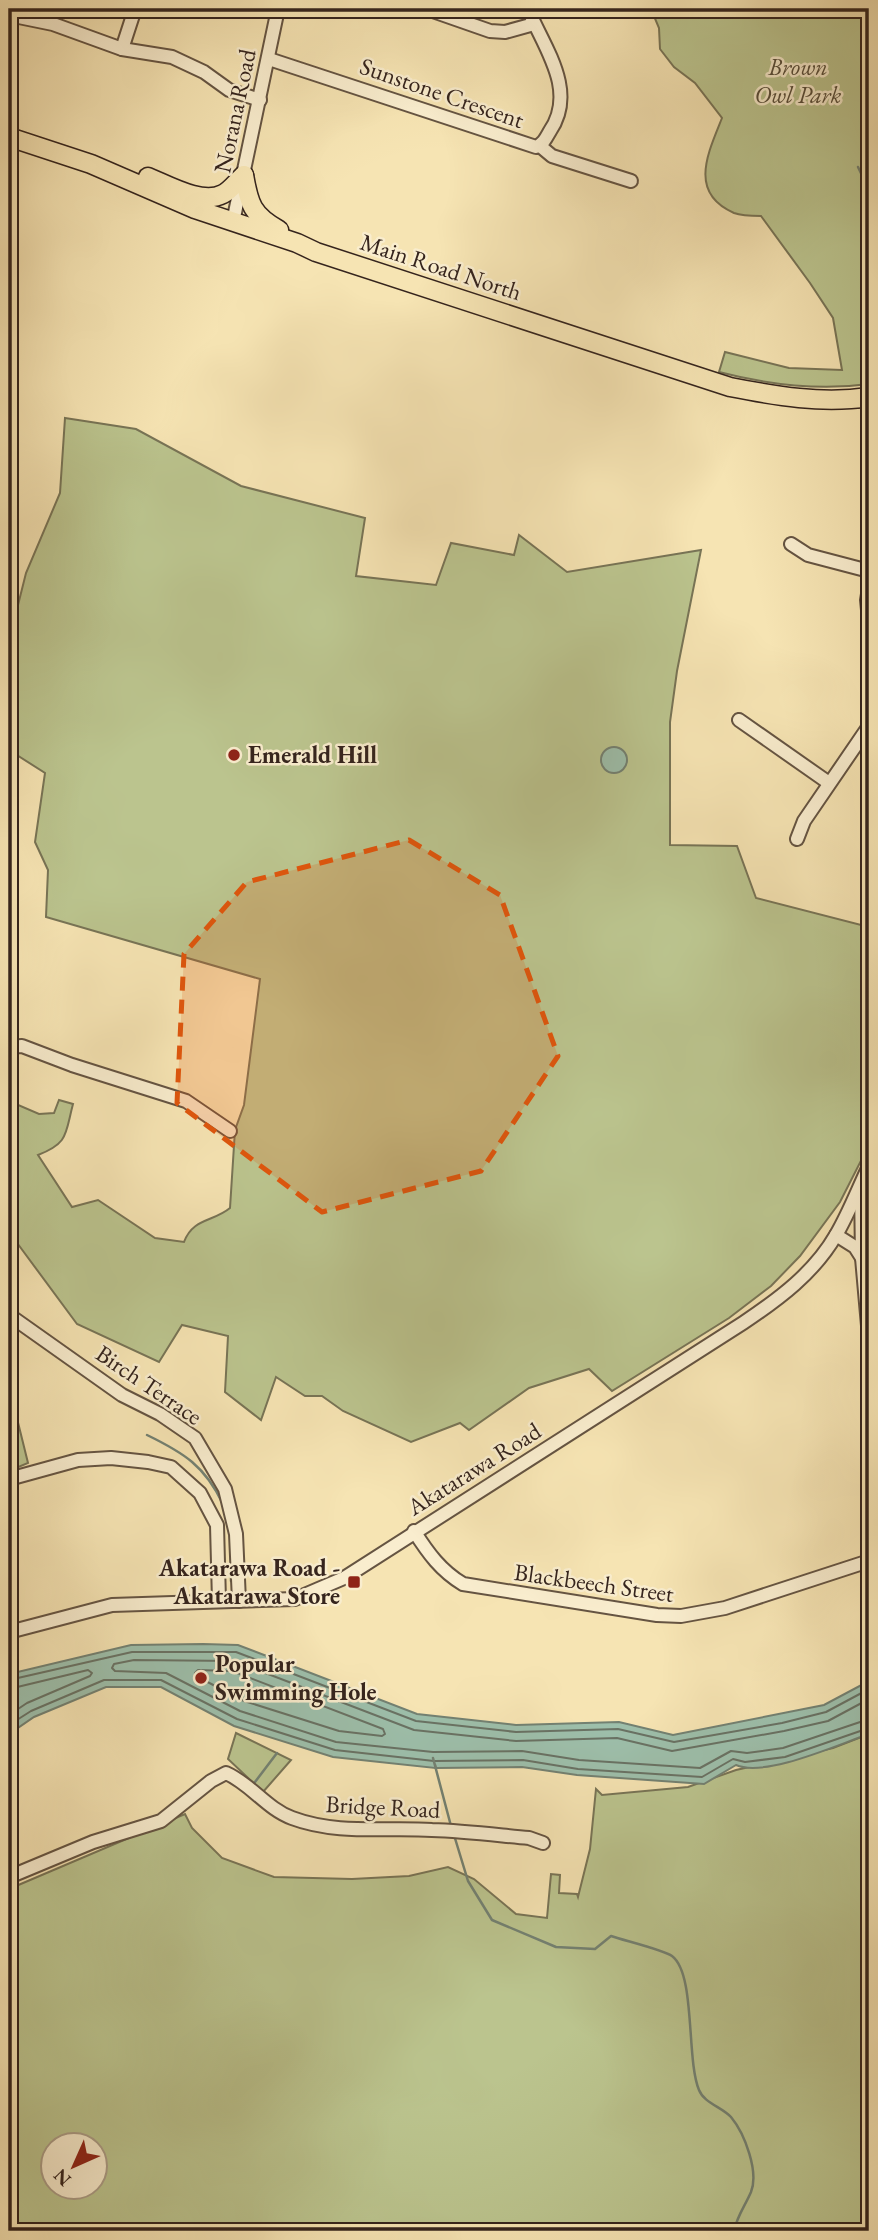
<svg xmlns="http://www.w3.org/2000/svg" width="878" height="2240" font-family="'EB Garamond',serif">
	<style>
		.green { fill: #bbc48e; stroke: #787456; stroke-width: 2; fill-rule: evenodd }
		.water { fill: #9dbfab; stroke: #738172; stroke-width: 2 }
		.lines { fill: none; stroke-linecap: round; stroke-linejoin: round }
		.shore { stroke: #697264; stroke-width: 2 }
		.stream { stroke: #738172; stroke-width: 2.5 }
		.minor-casing { stroke: #655442; stroke-width: 16 }
		.highway-casing { stroke: #35241d; stroke-width: 21 }
		.minor { stroke: #f9edce; stroke-width: 12 }
		.highway { stroke: #f6e4b3; stroke-width: 18 }
		.marked { fill: #df560d; fill-opacity: 0.2; stroke: #df560d; stroke-width: 5; stroke-dasharray: 14 9; stroke-linejoin: round }
		.poi-dot { fill: #8f2418; stroke: #f9edce; stroke-width: 2.5 }
		.labels { text-anchor: middle; stroke-width: 5; stroke-linejoin: round; paint-order: stroke }
		.park-label { font-size: 24px; font-style: italic; fill: #564c39; stroke: #f9edce }
		.street-label { font-size: 24px; fill: #35241d; stroke: #f9edce }
		.poi-label { font-size: 24px; font-weight: bold; fill: #35241d; stroke: #f9edce; text-anchor: start }
	</style>
	<rect width="100%" height="100%" fill="#f6e4b3"/>
	<filter id="stains"><feTurbulence type="fractalNoise" baseFrequency=".00286" numOctaves="4"/><feColorMatrix values="0 0 0 0 .2 0 0 0 0 .09 0 0 0 0 .02 0 0 0 .5 -.17"/></filter>
	<radialGradient id="worn" r=".72"><stop offset=".6" stop-color="#630" stop-opacity="0"/><stop offset="1" stop-color="#630" stop-opacity=".3"/></radialGradient>
	<g class="green">
		<path d="M 651,9 L 869,9 L 869,384 C 818,391 769,385 719,372 L 725,352 L 789,368 L 842,370 L 833,318 L 810,283 L 761,216 C 753,216 742,216 734,213 C 688,193 708,153 722,118 L 695,83 L 674,67 L 660,49 L 659,28 Z"/>
		<path d="M 65,418 L 136,429 L 241,486 L 365,518 L 356,576 L 436,585 L 451,543 L 514,555 L 519,535 L 567,572 L 701,550 L 677,671 L 670,722 L 670,845 L 737,846 L 756,898 L 869,927 L 869,1043 L 862,1064 L 861,1089 L 869,1094 L 869,1145 L 840,1202 L 800,1256 L 771,1286 L 729,1318 L 612,1391 L 589,1369 L 529,1388 L 469,1430 L 460,1423 L 411,1442 L 343,1411 L 322,1396 L 305,1396 L 276,1377 L 261,1420 L 225,1392 L 228,1336 L 182,1325 L 159,1362 L 77,1324 L 9,1232 L 9,1101 L 39,1114 L 54,1113 L 59,1100 L 73,1104 C 65,1134 69,1143 38,1155 L 72,1207 L 98,1200 L 155,1238 L 184,1242 C 193,1218 213,1222 230,1208 L 235,1130 L 244,1105 L 260,979 L 46,917 L 48,870 L 35,842 L 45,773 L 9,750 L 9,641 L 26,573 L 60,493 Z"/>
		<path d="M 9,1386 L 28,1463 L 9,1471 Z"/>
		<path d="M 236,1733 L 291,1760 L 263,1792 L 228,1759 Z"/>
		<path d="M 869,1734 L 869,2231 L 9,2231 L 9,1889 L 185,1814 L 192,1828 L 222,1858 L 274,1877 L 352,1879 L 409,1876 L 448,1867 L 474,1879 L 516,1914 L 547,1918 L 551,1874 L 560,1875 L 559,1893 L 577,1894 L 578,1897 L 590,1849 L 596,1789 L 602,1795 L 688,1787 L 736,1770 L 833,1748 ZM 52,2146 L 94,2146 L 94,2188 L 52,2188 Z"/>
	</g>
	<g class="water">
		<circle cx="614" cy="760" r="13"/>
		<path d="M 203,1644 L 238,1645 L 417,1714 L 516,1725 L 619,1722 L 673,1735 L 824,1705 L 869,1681 L 869,1734 C 839,1744 765,1778 736,1765 L 704,1784 L 577,1775 L 522,1767 L 436,1768 L 435,1764 L 435,1768 L 333,1757 L 234,1726 L 161,1687 L 106,1687 L 34,1717 L 9,1734 L 9,1674 L 131,1645 Z"/>
	</g>
	<g class="lines">
		<g class="shore">
			<path d="M 198,1670 L 232,1671 L 383,1729 L 385,1734 L 382,1736 L 339,1731 L 244,1701 L 196,1676 L 195,1673 Z"/>
			<path d="M 9,1680 L 132,1652 L 236,1652 L 416,1721 L 516,1732 L 618,1729 L 674,1742 L 782,1723 L 826,1712 L 869,1689"/>
			<path d="M 9,1689 L 88,1670 L 92,1673 L 90,1676 L 27,1703 L 9,1715"/>
			<path d="M 869,1699 L 828,1721 L 784,1731 L 672,1751 L 617,1738 L 516,1741 L 414,1730 L 234,1661 L 134,1660 L 114,1664 L 112,1668 L 115,1671 L 166,1673 L 240,1711 L 336,1742 L 433,1752 L 522,1751 L 579,1760 L 700,1768 L 731,1751 L 747,1753 L 783,1748 L 869,1719"/>
			<path d="M 9,1725 L 31,1711 L 104,1680 L 161,1680 L 237,1719 L 335,1750 L 434,1761 L 523,1760 L 578,1769 L 702,1777 L 733,1759 L 745,1762 L 785,1757 L 869,1728"/>
		</g>
		<g class="stream">
			<path d="M 858,167 L 869,190"/>
			<path d="M 147,1435 C 184,1453 205,1466 223,1504"/>
			<path d="M 231,1581 L 231,1551"/>
			<path d="M 433,1758 L 451,1826"/>
			<path d="M 255,1782 L 277,1753"/>
			<path d="M 454,1835 L 468,1881 L 492,1920 L 556,1947 L 595,1949 L 611,1936 C 622,1940 664,1950 672,1956 C 696,1974 686,2059 699,2090 C 704,2103 722,2107 731,2117 C 745,2134 759,2172 751,2192 C 745,2206 737,2216 734,2231"/>
		</g>
		<defs>
			<g id="minor">
				<path d="M 427,9 L 490,31 L 505,32 L 534,24"/>
				<path d="M 9,15 L 53,24 L 122,49 L 172,57 L 204,72 L 229,90 L 260,100"/>
				<path d="M 122,49 L 135,9"/>
				<path d="M 269,59 L 536,147 C 544,143 546,138 550,131 C 578,90 543,46 528,9"/>
				<path d="M 540,146 L 552,156 L 631,181"/>
				<path d="M 233,222 L 278,9"/>
				<path d="M 9,288 L 11,276"/>
				<path d="M 791,544 L 808,555 L 869,571"/>
				<path d="M 869,588 L 867,600 L 869,620"/>
				<path d="M 739,720 L 829,783"/>
				<path d="M 797,839 L 804,821 L 869,726"/>
				<path d="M 9,1047 L 22,1046 L 72,1065 L 186,1101 L 230,1131"/>
				<path d="M 861,1186 L 862,1258 L 869,1337"/>
				<path d="M 836,1235 L 855,1247 L 862,1258"/>
				<path d="M 9,1315 L 122,1395 L 160,1414 L 195,1438 L 225,1489 L 236,1534 L 239,1601"/>
				<path d="M 9,1479 L 78,1460 L 111,1458 L 148,1462 L 171,1467 L 200,1493 L 217,1525 L 219,1601"/>
				<path d="M 414,1531 C 428,1553 441,1571 463,1584 L 657,1615 L 681,1616 L 725,1608 L 869,1561"/>
				<path d="M 9,1632 L 112,1605 L 295,1599 L 344,1578 L 743,1323 C 779,1299 814,1273 836,1235 C 849,1213 858,1189 869,1166"/>
				<path d="M 9,1877 L 93,1842 L 161,1821 L 211,1781 L 226,1773 C 251,1784 267,1809 292,1818 C 337,1835 386,1827 432,1830 C 464,1831 496,1835 529,1838 L 543,1843"/>
			</g>
			<g id="highway">
				<path d="M 9,137 L 91,164 L 195,209 L 297,243 L 316,252 L 730,387 C 776,396 822,404 869,397"/>
				<path d="M 244,175 C 249,204 252,215 279,230"/>
				<path d="M 148,177 C 168,185 202,205 223,194 C 231,190 237,181 244,175"/>
			</g>
		</defs>
		<use href="#minor" class="minor-casing"/>
		<use href="#highway" class="highway-casing"/>
		<use href="#minor" class="minor"/>
		<use href="#highway" class="highway"/>
	</g>
	<path class="marked" d="M 409,840 L 500,895 L 558,1056 L 481,1171 L 322,1212 L 177,1103 L 184,954 L 247,882 Z"/>
	<g class="poi-dot">
		<circle cx="234" cy="755" r="7"/>
		<rect x="347" y="1575" width="14" height="14" rx="3.5"/>
		<circle cx="201" cy="1678" r="7"/>
	</g>
	<g class="labels">
		<g class="park-label">
			<text x="798" y="75">Brown<tspan x="798" dy="28">Owl Park</tspan></text>
		</g>
		<g class="street-label">
			<text transform="translate(442 93) rotate(19)" y="8">Sunstone Crescent</text>
			<text transform="translate(235 111) rotate(-78)" y="8">Norana Road</text>
			<text transform="translate(441 267) rotate(18)" y="8">Main Road North</text>
			<text transform="translate(149 1385) rotate(34)" y="8">Birch Terrace</text>
			<text transform="translate(474 1469) rotate(-32)" y="8">Akatarawa Road</text>
			<text transform="translate(594 1583) rotate(8)" y="8">Blackbeech Street</text>
			<text transform="translate(383 1807) rotate(3)" y="8">Bridge Road</text>
		</g>
		<g class="poi-label">
			<text x="248" y="763">Emerald Hill</text>
			<text x="340" y="1576" text-anchor="end">Akatarawa Road -<tspan x="340" dy="28">Akatarawa Store</tspan></text>
			<text x="215" y="1672">Popular<tspan x="215" dy="28">Swimming Hole</tspan></text>
		</g>
	</g>
	<rect width="878" height="2240" fill="none" stroke="#f6e4b3" stroke-width="35"/>
	<rect x="10" y="10" width="857" height="2219" fill="none" stroke="#35241d" stroke-width="3.5"/>
	<rect x="18" y="18" width="843" height="2205" fill="none" stroke="#35241d" stroke-width="2"/>
	<g transform="translate(74 2166) rotate(225)"><circle r="33" fill="#f9edce" stroke="#ab9d87" stroke-width="2"/>
	<path d="M0-5L12 26L0 18L-12 26Z" fill="#8f2418"/>
	<text y="-10" font-size="19" font-weight="bold" text-anchor="middle" fill="#35241d">N</text>
	</g>
	<rect width="100%" height="100%" filter="url(#stains)"/>
	<rect width="100%" height="100%" fill="url(#worn)"/>
</svg>
